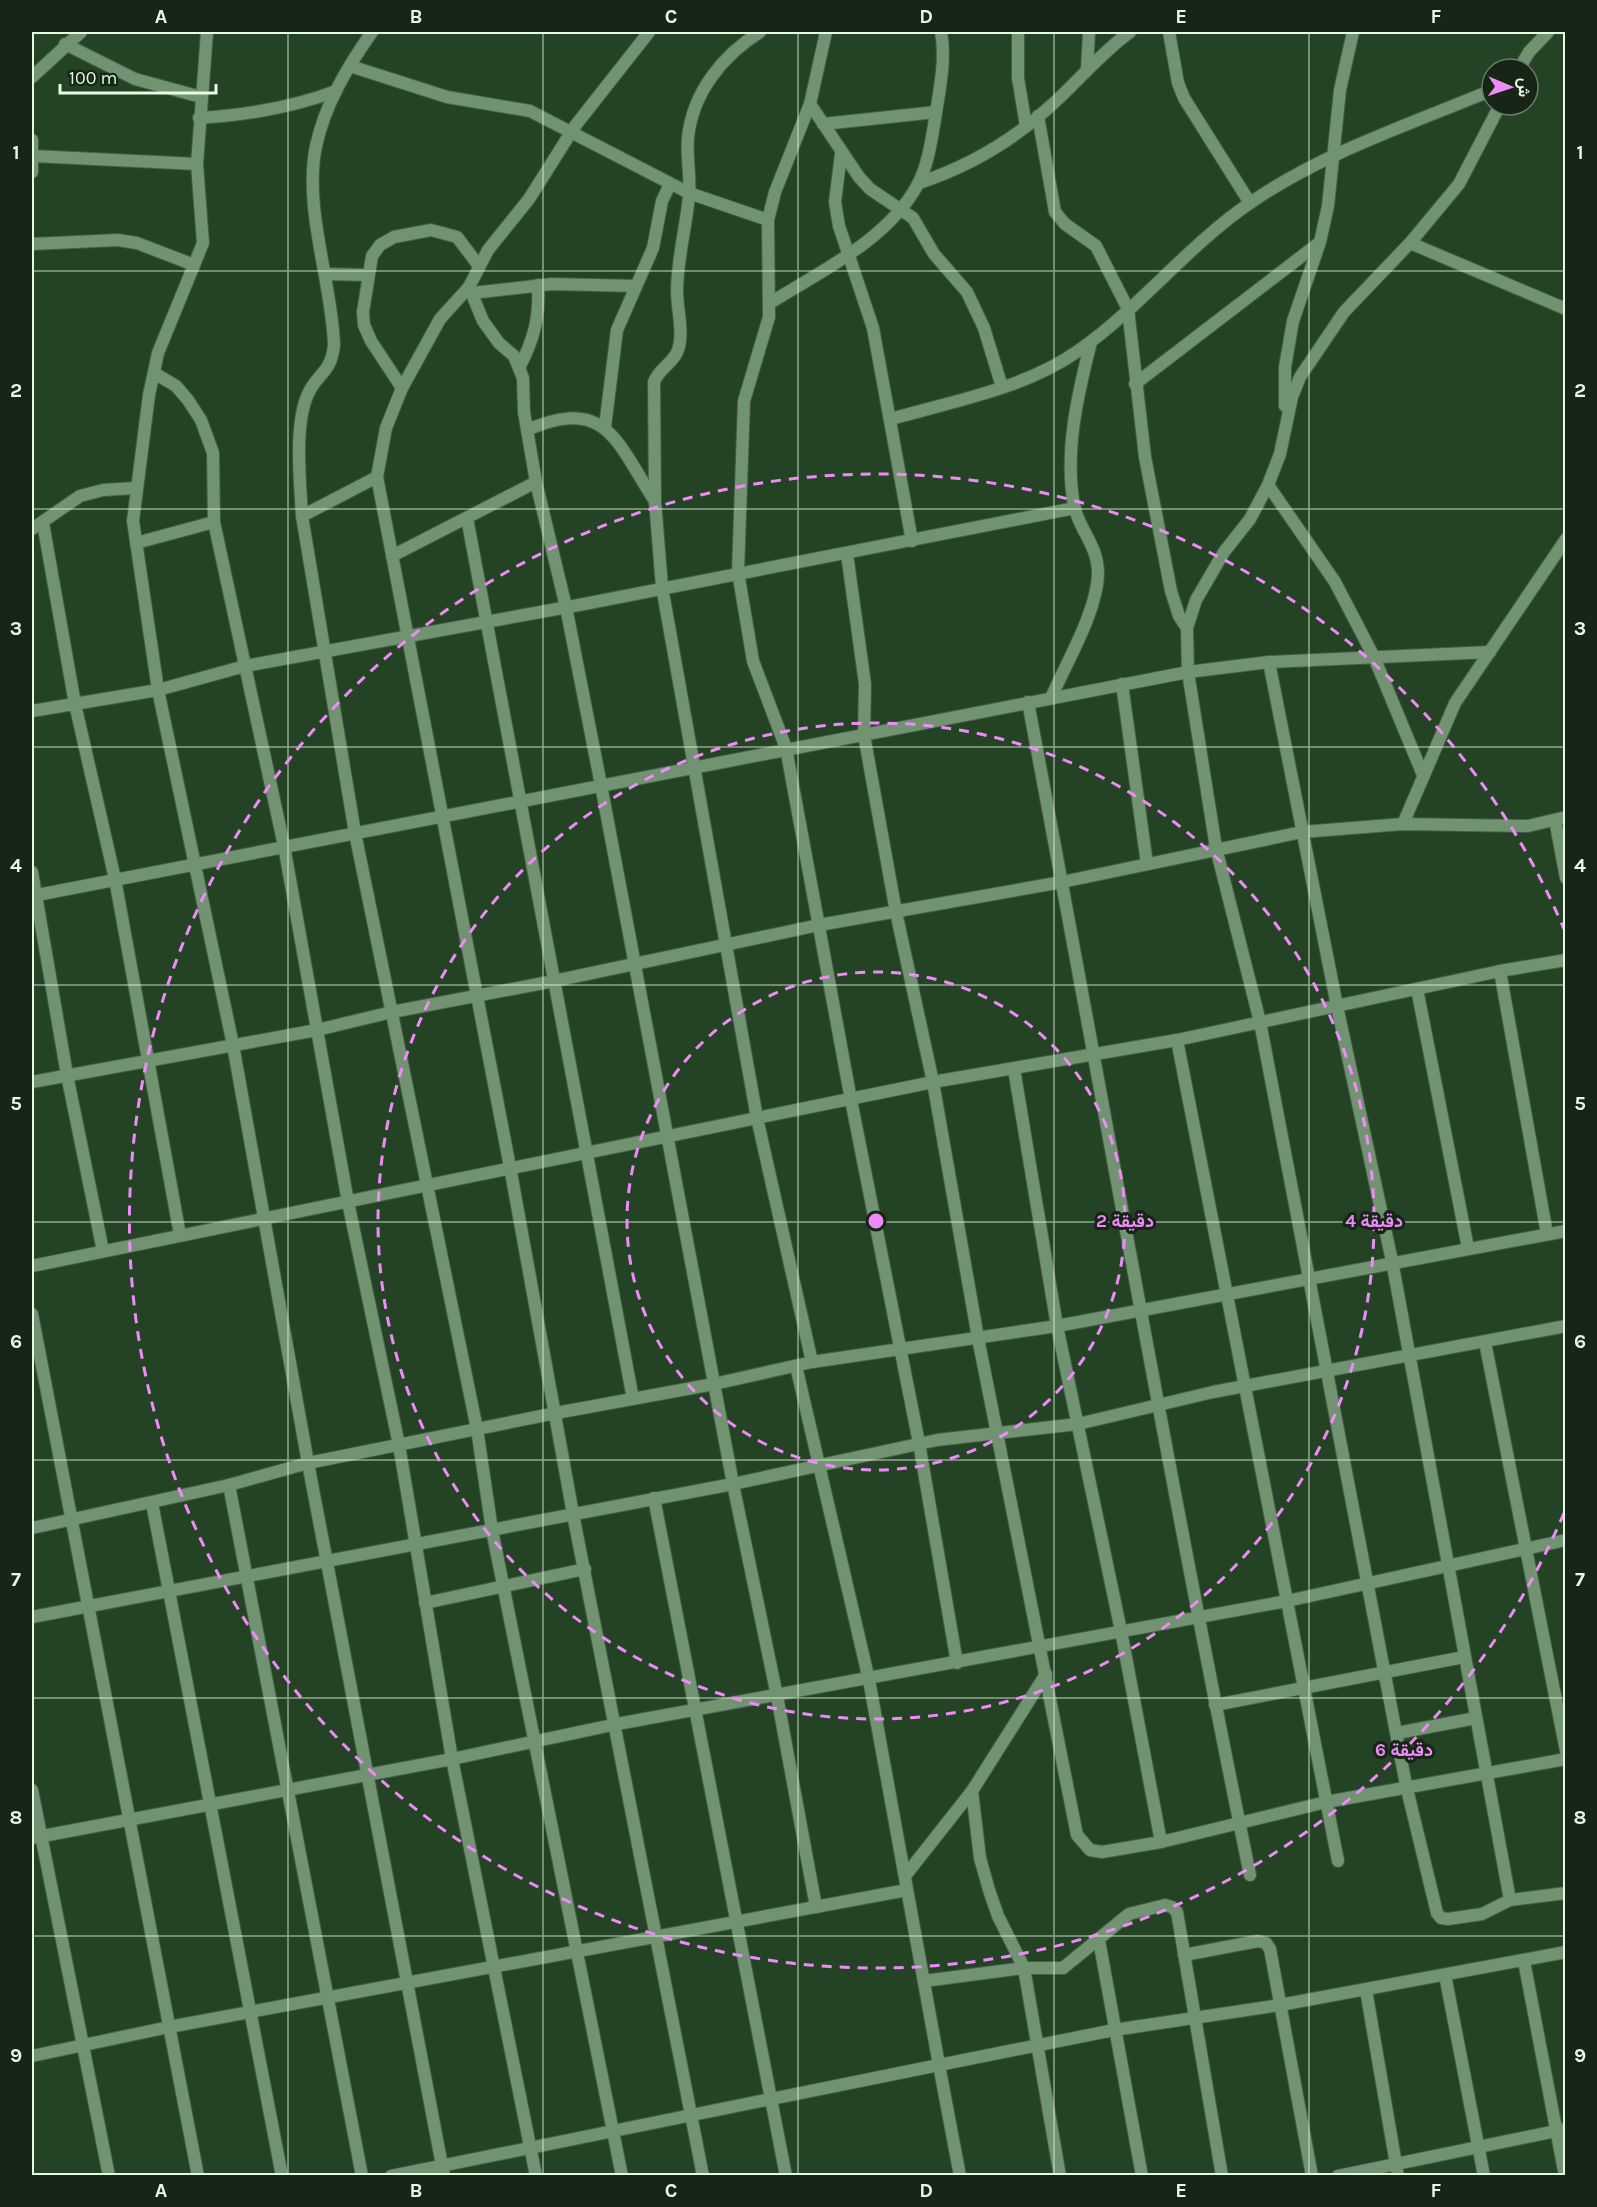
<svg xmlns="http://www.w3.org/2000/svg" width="1597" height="2207" font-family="Karla,Vazirmatn,sans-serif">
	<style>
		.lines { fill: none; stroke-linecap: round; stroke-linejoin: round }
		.minor-casing { stroke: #435e44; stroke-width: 14 }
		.minor { stroke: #729371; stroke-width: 12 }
		.grid { fill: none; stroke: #e7f9e6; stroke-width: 1.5; stroke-opacity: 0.55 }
		.ring { fill: none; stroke: #ee8bf8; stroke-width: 3; stroke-dasharray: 10 8 }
		.centre { fill: #ee8bf8; stroke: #172517; stroke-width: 3 }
		.ring-label { font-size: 18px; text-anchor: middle; font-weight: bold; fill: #ee8bf8; stroke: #172517; stroke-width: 6; stroke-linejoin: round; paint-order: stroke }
		.neatline { fill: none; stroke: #e7f9e6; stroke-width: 2 }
		.grid-label { font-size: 20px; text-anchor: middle; font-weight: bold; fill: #e7f9e6 }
	</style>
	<rect width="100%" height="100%" fill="#244224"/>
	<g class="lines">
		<defs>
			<g id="minor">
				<path d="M 207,32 L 197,164 L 203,243 L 158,353 L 149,395 L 133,521 L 158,690 L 233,1045 L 308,1463 L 444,2176"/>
				<path d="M 372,32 C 348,66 325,104 316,146 C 303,208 332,282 334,345 C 331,374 318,372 308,394 C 294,424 300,482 302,516 L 355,833 L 477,1429 L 492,1530 L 622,2176"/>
				<path d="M 649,32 L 575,126 L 529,199 L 488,250 L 469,287 L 440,319 L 402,388 L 386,428 L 377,477 L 510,1167 L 573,1514 L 703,2176"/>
				<path d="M 760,32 C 723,55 693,92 688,137 C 686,157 691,177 689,196 C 686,228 677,260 677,291 C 677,309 684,333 678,350 C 674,363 659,368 654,382 L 655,501 L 662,587 L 757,1118 L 812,1362"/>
				<path d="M 826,32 L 810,104 L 775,192 L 768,220 L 769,317 L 744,401 L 738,572 L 753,661 L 786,748 L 851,1100 L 919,1443 L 957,1663"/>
				<path d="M 1018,32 L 1018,78 L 1026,126"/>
				<path d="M 1169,32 L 1178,83 L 1184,98 L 1250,203"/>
				<path d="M 65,44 L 135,79 L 201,97"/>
				<path d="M 350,66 L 447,97 L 530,111 L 689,193 L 768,220"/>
				<path d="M 1519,69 L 1529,52 L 1548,32"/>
				<path d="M 1087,70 L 1089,32"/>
				<path d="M 32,77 L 81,32"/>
				<path d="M 810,104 L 859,177 L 870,189 L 913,218 L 934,254 L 967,292 L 984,328 L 1002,387"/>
				<path d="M 1500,105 L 1459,184 L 1410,243 L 1344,312 L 1300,377 L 1292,397 L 1280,454 L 1268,485 L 1250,519 L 1224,552 L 1196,600 L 1187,628 L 1188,672 L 1216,848 L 1260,1022 L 1406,1785 L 1437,1913 L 1441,1918 L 1448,1919 L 1482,1914 L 1510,1900 L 1566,1893"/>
				<path d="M 1038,116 L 1055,212 L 1065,224 L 1096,246 L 1128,309 L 1145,457 L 1171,591 L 1179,616 L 1187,628"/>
				<path d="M 199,118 C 247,115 291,108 336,91"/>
				<path d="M 823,124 L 936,112"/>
				<path d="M 32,140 L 32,172"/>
				<path d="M 841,154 L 835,202 L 839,226 L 873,328 L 912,541"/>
				<path d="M 33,156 L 197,164"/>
				<path d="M 919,183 C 970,166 1017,138 1056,101 C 1081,78 1102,52 1130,32"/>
				<path d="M 1410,243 L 1566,309"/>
				<path d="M 32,244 L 118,240 L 137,243 L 194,265"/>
				<path d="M 326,274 L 367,275"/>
				<path d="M 469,287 L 483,321 L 499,343 L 514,356 L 523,378 L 524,412 L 536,482 L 566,607 L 601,785 L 733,1484 L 777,1696 L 816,1907"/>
				<path d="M 472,293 L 552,284 L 636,286"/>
				<path d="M 770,303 C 821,271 889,239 918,184 C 929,163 932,136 936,113 C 940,87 946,58 941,32"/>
				<path d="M 520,366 C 534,339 540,316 538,285"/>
				<path d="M 154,373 L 176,386 L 188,400 L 201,420 L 213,453 L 214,522 L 284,846 L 348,1202 L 399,1445 L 452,1759 L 536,2176"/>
				<path d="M 1135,384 L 1319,243"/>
				<path d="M 402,388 L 371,341 L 364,325 L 363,312 L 372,256 L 380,245 L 394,237 L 431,230 L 457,237 L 479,266"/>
				<path d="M 1285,406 L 1285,367 L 1293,321 L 1320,242 L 1328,206 L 1340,90 L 1353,32"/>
				<path d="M 891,419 C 953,401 1024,389 1078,351 C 1140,308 1187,246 1250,203 C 1322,153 1411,124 1492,90"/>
				<path d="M 605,427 L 617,330 L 653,248 L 662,201 L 670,184"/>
				<path d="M 527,430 C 608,395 617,444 655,501"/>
				<path d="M 1268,485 L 1335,582 L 1374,657 L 1423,775"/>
				<path d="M 302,516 L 377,477"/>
				<path d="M 467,518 L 633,1399"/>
				<path d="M 43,523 L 75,704 L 115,879 L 180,1235"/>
				<path d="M 32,529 L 80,496 L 103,490 L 135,488"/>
				<path d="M 136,543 L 214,522"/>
				<path d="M 847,554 L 865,684 L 864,735 L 896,912 L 933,1082 L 978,1338 L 1077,1835 L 1090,1850 L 1102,1852 L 1161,1842 L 1326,1802 L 1566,1759"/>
				<path d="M 392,556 L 536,482"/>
				<path d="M 1269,662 L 1337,1006 L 1392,1261 L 1510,1900"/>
				<path d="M 1122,684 L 1147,864"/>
				<path d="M 1051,698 C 1066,663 1097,612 1098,574 C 1098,544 1079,531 1074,505 C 1064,452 1078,393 1091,342"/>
				<path d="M 1028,702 C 1102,1093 1170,1485 1250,1875"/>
				<path d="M 32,711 L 158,690 L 245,666 L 579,605 L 1075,508"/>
				<path d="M 1555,820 L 1566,878"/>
				<path d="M 1403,824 L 1455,703 L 1566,539"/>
				<path d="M 32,872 L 67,1075 L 103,1251"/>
				<path d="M 32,896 L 1188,672 L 1269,662 L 1490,652"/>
				<path d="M 1500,971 L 1547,1234"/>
				<path d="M 1417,989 L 1468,1248"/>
				<path d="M 1177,1040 L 1338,1861"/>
				<path d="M 1014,1069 L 1057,1326 L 1121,1631 L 1161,1842"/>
				<path d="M 32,1082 L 317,1030 L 392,1012 L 554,981 L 819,925 L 1062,882 L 1302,832 L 1403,824 L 1528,826 L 1566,817"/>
				<path d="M 32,1266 L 933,1082 L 1177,1040 L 1500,971 L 1566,960"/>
				<path d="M 32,1314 L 198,2176"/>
				<path d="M 1485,1342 L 1566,1751"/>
				<path d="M 796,1366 L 869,1680 L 939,2065 L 1114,2030 L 1280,2005 L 1566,1952"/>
				<path d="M 229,1485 L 362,2176"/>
				<path d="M 654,1498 L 786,2176"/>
				<path d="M 152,1503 L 282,2176"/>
				<path d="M 32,1528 L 229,1485 L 308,1463 L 556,1413 L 714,1384 L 812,1362 L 1057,1326 L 1566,1231"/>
				<path d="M 425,1603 L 585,1569"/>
				<path d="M 32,1617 L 733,1484 L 937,1440 L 1078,1424 L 1213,1392 L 1566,1326"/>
				<path d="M 1215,1705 L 1464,1657"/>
				<path d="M 1397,1733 L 1476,1718"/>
				<path d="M 32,1790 L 109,2176"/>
				<path d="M 972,1791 L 980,1858 L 989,1890 L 998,1916 L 1024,1968 L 1060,2176"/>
				<path d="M 32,1838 L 452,1759 L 617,1724 L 1287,1601 L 1566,1540"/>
				<path d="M 905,1876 L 972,1791 L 1046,1674"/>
				<path d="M 1099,1940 L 1142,2176"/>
				<path d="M 1184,1955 L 1258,1941 L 1266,1943 L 1270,1949 L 1312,2176"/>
				<path d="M 1524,1961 L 1565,2176"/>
				<path d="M 1445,1975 L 1484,2176"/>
				<path d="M 924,1981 L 1024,1968 L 1063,1968 L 1129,1914 L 1165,1905 L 1172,1907 L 1177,1912 L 1222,2176"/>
				<path d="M 1366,1990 L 1398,2176"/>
				<path d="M 32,2056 L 169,2027 L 907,1890"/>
				<path d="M 391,2176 L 939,2065 L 960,2176"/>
				<path d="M 1338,2176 L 1566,2129"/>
			</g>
		</defs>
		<use href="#minor" class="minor-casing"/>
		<use href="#minor" class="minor"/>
	</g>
	<path class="grid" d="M 288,32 L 288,2176M 543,32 L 543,2176M 798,32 L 798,2176M 1054,32 L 1054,2176M 1309,32 L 1309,2176M 32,271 L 1566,271M 32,509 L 1566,509M 32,747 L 1566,747M 32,985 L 1566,985M 32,1222 L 1566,1222M 32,1460 L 1566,1460M 32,1698 L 1566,1698M 32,1936 L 1566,1936"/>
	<g class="ring">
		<circle cx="876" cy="1221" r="249"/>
		<circle cx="876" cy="1221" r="498"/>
		<path d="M1564 1513A747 747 0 1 1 1564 929"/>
	</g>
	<circle cx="876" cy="1221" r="9" class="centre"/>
	<g class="ring-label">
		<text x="1125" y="1227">2 دقيقة</text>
		<text x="1374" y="1227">4 دقيقة</text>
		<text x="1404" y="1756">6 دقيقة</text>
	</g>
	<rect width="1597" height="2207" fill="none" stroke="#172517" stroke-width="66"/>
	<g transform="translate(1510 87) rotate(92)"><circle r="28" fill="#172517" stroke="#6a7a6a" stroke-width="1.5"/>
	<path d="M0-4.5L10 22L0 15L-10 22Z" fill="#ee8bf8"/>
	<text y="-9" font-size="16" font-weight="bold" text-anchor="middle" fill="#e7f9e6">ش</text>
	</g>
	<path d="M60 84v9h156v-9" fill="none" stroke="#e7f9e6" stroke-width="3"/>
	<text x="69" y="84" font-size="18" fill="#e7f9e6" stroke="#172517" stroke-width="4.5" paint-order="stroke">100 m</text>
	<rect x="33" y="33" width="1531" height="2141" class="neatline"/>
	<g class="grid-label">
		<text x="161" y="23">A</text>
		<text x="416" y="23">B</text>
		<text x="671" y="23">C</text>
		<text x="926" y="23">D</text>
		<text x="1181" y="23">E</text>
		<text x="1436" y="23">F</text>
		<text x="16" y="159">1</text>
		<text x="1580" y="159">1</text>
		<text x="16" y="397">2</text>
		<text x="1580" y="397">2</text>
		<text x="16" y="635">3</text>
		<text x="1580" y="635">3</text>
		<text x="16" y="872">4</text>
		<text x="1580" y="872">4</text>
		<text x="16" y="1110">5</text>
		<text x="1580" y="1110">5</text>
		<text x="16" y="1348">6</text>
		<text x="1580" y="1348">6</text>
		<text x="16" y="1586">7</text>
		<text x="1580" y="1586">7</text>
		<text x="16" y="1824">8</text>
		<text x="1580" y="1824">8</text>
		<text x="16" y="2062">9</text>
		<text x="1580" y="2062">9</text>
		<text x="161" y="2197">A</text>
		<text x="416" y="2197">B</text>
		<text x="671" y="2197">C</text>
		<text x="926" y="2197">D</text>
		<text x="1181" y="2197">E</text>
		<text x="1436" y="2197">F</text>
	</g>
</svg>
